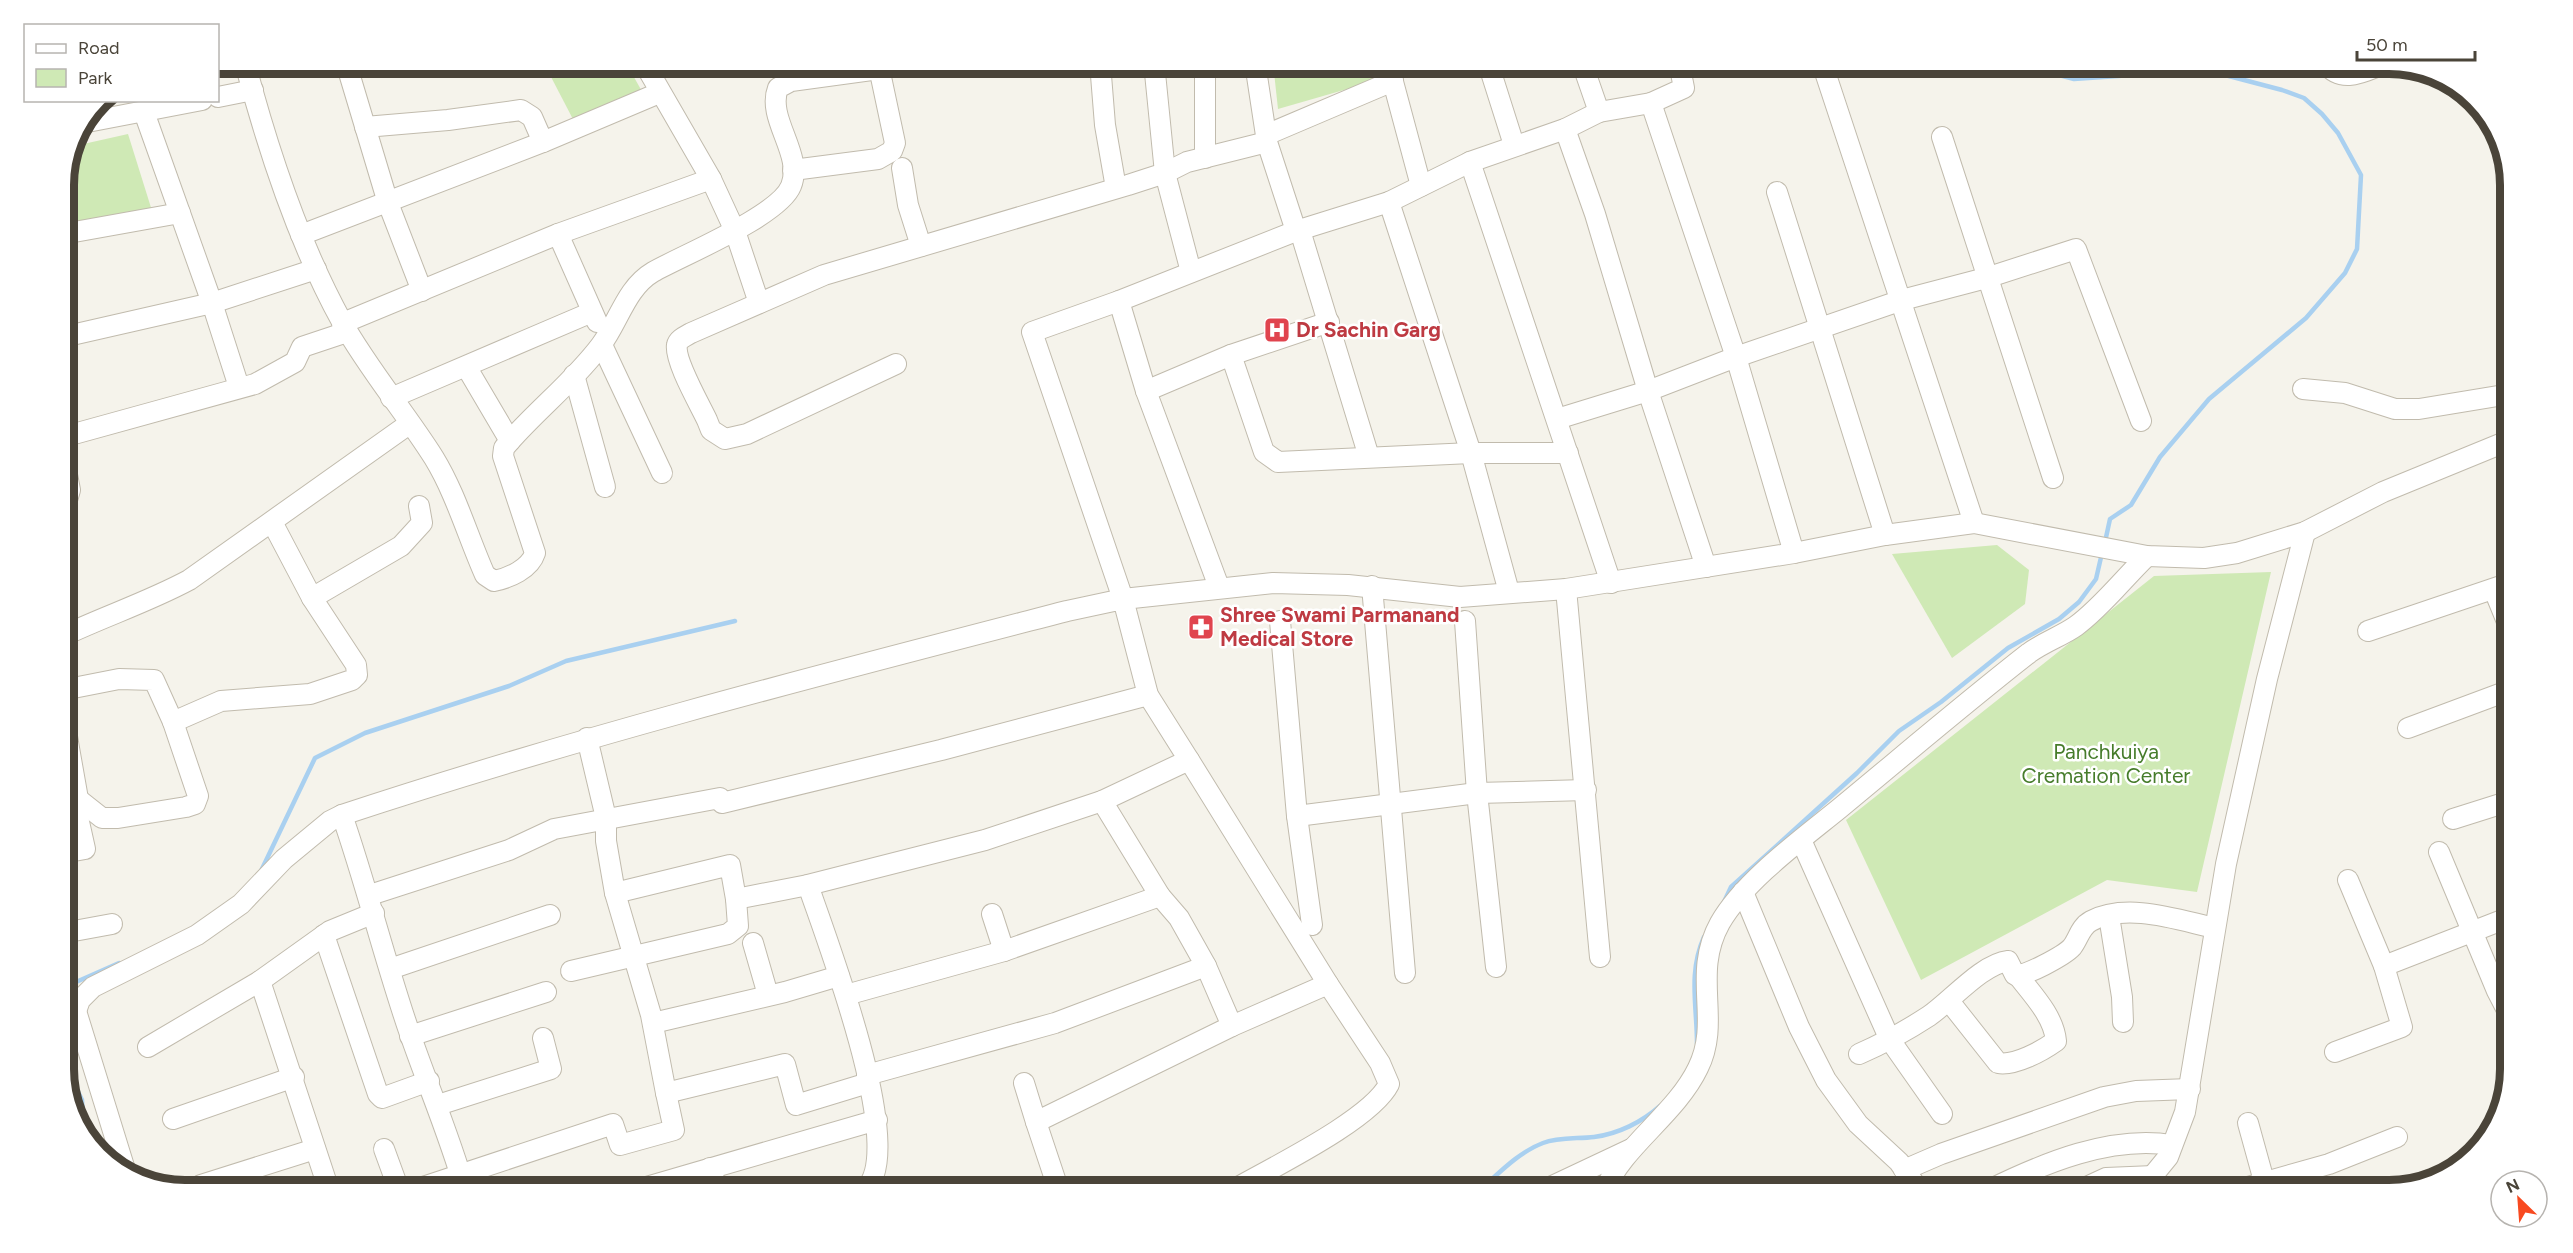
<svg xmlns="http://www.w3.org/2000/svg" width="2573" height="1253" font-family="Figtree,sans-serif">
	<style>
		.green { fill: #cfe9b5 }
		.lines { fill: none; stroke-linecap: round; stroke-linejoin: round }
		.stream { stroke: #a9d0f0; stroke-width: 4.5 }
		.minor-casing { stroke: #c1bbad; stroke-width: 22 }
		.minor { stroke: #fff; stroke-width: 20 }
		.labels { text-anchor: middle; stroke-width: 5; stroke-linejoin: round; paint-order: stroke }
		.health-label { font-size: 21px; font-weight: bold; fill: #be3a42; stroke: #fff; text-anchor: start }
		.park-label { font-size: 21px; fill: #467c2b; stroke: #fff }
		.rim { fill: none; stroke: #4a4439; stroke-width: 8 }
	</style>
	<rect width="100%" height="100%" fill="#f5f3eb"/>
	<g class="green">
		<path d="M 593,63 L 626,63 L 644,95 L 576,125 L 550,75 Z"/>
		<path d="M 1273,63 L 1377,63 L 1382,79 L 1278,109 Z"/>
		<path d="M 128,134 L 153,214 L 63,229 L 63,177 L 70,147 Z"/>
		<path d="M 1997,545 L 2029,570 L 2025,604 L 1952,658 L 1892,554 Z"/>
		<path d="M 2271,572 L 2197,892 L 2107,880 L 1921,980 L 1846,820 L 2154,576 Z"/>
	</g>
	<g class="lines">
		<g class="stream">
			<path d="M 2024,63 L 2029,67 L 2074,79 L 2206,70 L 2282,90 L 2304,98 L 2322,114 L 2338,133 L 2361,175 L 2357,249 L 2345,273 L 2306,318 L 2209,399 L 2160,457 L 2131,505 L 2110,519 L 2105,542"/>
			<path d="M 261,871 L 315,758 L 365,733 L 509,686 L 566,661 L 735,621"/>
			<path d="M 1723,904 L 1731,887 L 1857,773 L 1899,731 L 1941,702 L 2008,648 L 2059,619 L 2079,602 L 2096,579 L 2102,553"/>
			<path d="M 63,998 L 67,986 L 119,963"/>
			<path d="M 1697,1044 C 1697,1006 1688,973 1704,937"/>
			<path d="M 63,1061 L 82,1100 L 84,1137"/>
			<path d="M 1480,1190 C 1499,1173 1519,1152 1543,1143 C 1558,1137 1578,1139 1594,1137 C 1618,1134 1642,1122 1660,1106"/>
		</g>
		<defs>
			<g id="minor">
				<path d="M 245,63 C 268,150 299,244 342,322 C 369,370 405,412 434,458 C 456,494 468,537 485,575 L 494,581 C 509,578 530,569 535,553 L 503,456 L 504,448 L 510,441 C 539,408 575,380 601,345 C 619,321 626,288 653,272 C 683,255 779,216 791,186 C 804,154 766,119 778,88 L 791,81 L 879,69"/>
				<path d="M 346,63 L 388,203 L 422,291"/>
				<path d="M 644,63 L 711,179 L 735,231 L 759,303"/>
				<path d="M 1100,63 L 1105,125 L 1116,188"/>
				<path d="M 1154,63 L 1165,173 L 1191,272"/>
				<path d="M 1255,63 L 1267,142 L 1296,231 L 1302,237 L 1369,457"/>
				<path d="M 1388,63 L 1421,186"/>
				<path d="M 1488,63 L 1514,145"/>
				<path d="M 1582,63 L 1599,112"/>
				<path d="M 1679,63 L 1684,88 L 1651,103 L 1599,112 L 1565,129 L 1470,162 L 1389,202 L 1296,231 L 1119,301 L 1032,332 L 1123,599 L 1273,583 L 1348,585 L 1460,597 L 1566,589 L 1794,553 L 1885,535 L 1974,523 L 2147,556 L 2204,558 L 2237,553 L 2305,532 L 2383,492 L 2510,440"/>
				<path d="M 1822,63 L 1974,523"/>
				<path d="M 2325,63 C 2342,85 2363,72 2386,63"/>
				<path d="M 218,97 L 253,90"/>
				<path d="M 1651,103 L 1736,357 L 1794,553"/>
				<path d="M 144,112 L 212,303 L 239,387"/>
				<path d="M 82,123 L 202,100"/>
				<path d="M 365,127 L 448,120 L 521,110 L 532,117 L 543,142"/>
				<path d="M 1565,129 L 1595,214 L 1648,391 L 1706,567"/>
				<path d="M 1266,135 L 1393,81"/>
				<path d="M 1942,137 L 2053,478"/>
				<path d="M 1205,158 L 1205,63"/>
				<path d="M 1470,162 L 1611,583"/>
				<path d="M 902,168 L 908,205 L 921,246"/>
				<path d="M 793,170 L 878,159 L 892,151 L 895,143 L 878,63"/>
				<path d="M 1777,192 L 1885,535"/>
				<path d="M 1389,202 L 1471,453 L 1509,592"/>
				<path d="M 63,234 L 180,213"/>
				<path d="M 558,234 L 597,322"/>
				<path d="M 301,235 L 543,142 L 659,93"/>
				<path d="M 1119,301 L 1146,391 L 1219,587"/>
				<path d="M 63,337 L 212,303 L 316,269"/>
				<path d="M 602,345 L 662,473"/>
				<path d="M 1231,355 L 1264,452 L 1278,462 L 1471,453 L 1568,453"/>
				<path d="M 896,364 L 747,434 L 725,439 L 711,430 L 707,420 C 700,405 674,360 677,345 C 678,339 686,336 691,333 L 824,275 L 1128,185 L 1165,173 L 1187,162 L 1267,142"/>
				<path d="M 467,368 L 510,441"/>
				<path d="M 574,375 L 605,487"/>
				<path d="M 2303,389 L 2345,393 L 2395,409 L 2419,409 L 2510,394"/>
				<path d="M 1146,391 L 1231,355 L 1329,322"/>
				<path d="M 391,398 L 592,312"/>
				<path d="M 1557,419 L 1648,391 L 1736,357 L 1902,300 L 1986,278 L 2076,249 L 2141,421"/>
				<path d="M 63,437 L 255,384 L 295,362 L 302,347 L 341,334 L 343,323 L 558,234 L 711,179"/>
				<path d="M 63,455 L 70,490 L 63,513"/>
				<path d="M 1372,586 L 1405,973"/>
				<path d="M 1566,589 L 1600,957"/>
				<path d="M 2494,590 L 2510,629"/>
				<path d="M 312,598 L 401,546 L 422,523 L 419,506"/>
				<path d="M 1280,621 L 1297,816 L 1312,925"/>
				<path d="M 1465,621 L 1477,793 L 1496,967"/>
				<path d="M 2368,631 L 2510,583"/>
				<path d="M 63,636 C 105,616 148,602 189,580 L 409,424"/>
				<path d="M 63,690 L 119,679 L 154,680 L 173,722 L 198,796 L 195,804 L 186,807 L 118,818 L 102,818 L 78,799"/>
				<path d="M 63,714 L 78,799 L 75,804 L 85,849 L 63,853"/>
				<path d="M 173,722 L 221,701 L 310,694 L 352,680 L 357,675 L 356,665 L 312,598 L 272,522"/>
				<path d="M 2408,728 L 2510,690"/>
				<path d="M 587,738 L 606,818 L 606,841 L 615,893 L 651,1015 L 666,1093"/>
				<path d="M 1189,760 L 1328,984 L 1232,1026"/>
				<path d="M 722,803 L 941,750 L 1148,695"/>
				<path d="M 342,815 C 367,887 385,962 410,1034 C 428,1086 450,1137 465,1190"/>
				<path d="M 1297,816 L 1477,793 L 1586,790"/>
				<path d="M 2453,819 L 2510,801"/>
				<path d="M 1801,840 L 1890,1040 L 1942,1114"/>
				<path d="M 2439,852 L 2497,991 L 2510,1016"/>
				<path d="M 808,885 C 825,936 910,1154 864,1190"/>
				<path d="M 1743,892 L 1799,1027 L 1826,1080 L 1858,1124 L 1899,1162 L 1919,1190"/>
				<path d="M 370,895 L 509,850 L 554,829 L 720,798"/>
				<path d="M 992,914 L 1004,951 L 1160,896 L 1102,801"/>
				<path d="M 2109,916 L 2122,997 L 2123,1022"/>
				<path d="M 63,933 L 112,924"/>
				<path d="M 324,935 L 378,1094 L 382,1098 L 429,1081"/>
				<path d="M 753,943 L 768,995"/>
				<path d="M 2384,966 L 2510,917"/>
				<path d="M 390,969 L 550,915"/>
				<path d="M 571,971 L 728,934 L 738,926 L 736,899 L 730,865 L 615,893"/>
				<path d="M 846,995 L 1004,951"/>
				<path d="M 1949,1001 L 1998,1063 C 2015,1066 2042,1051 2056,1041 C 2054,1017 2033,995 2019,977"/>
				<path d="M 65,1011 L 76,1011 L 126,1173"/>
				<path d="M 76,1011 L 80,1000 L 93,987 L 197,935 L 241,904 L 284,859 L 330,821 L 342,815 C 581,736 824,674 1067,611 L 1123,599 L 1148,695 L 1189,760 L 1102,801 L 985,840 L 808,885 L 736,899"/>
				<path d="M 653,1023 L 785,992 L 839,976"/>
				<path d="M 410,1036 L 546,992"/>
				<path d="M 148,1047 L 260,981"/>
				<path d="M 2335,1052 L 2402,1027 L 2384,966 L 2348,880"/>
				<path d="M 1859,1054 C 1884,1043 1906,1031 1929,1016 C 1951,1001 1982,964 2008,961 L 2015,975 C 2023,978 2065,955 2072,947 C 2079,938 2080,927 2091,921 C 2127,902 2178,920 2215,928"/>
				<path d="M 867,1075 L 1055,1023 L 1206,966 L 1179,918 L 1160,896"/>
				<path d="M 1024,1083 L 1036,1122 L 1232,1026 L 1206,966"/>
				<path d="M 438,1105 L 551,1069 L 543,1038"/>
				<path d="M 173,1119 L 294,1077"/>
				<path d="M 1036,1122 L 1055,1179"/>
				<path d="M 2248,1123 L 2264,1181"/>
				<path d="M 384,1149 L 399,1190"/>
				<path d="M 710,1168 L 718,1190"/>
				<path d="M 1904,1170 L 1941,1154 L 2104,1097 L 2136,1091 L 2190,1089"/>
				<path d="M 201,1185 L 315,1149"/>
				<path d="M 329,1190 L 260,981 L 330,931 L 374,913"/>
				<path d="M 414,1190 L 613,1124 L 620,1145 L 674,1130 L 666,1093 L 785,1064 L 796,1105 L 868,1083"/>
				<path d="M 636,1190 L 877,1120"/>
				<path d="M 1233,1190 C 1271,1168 1371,1120 1389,1084 L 1380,1063 L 1328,984"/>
				<path d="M 1544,1190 L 1631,1149"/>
				<path d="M 1605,1190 C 1622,1147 1676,1114 1698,1068 C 1722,1020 1691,975 1720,923 C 1744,881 1802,839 1840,808 C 1903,756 1965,703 2029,653 C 2044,642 2062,636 2076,626 C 2101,608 2125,577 2147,556"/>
				<path d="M 1989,1190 C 2044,1163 2111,1135 2172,1145"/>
				<path d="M 2080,1190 L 2106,1178 L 2154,1176"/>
				<path d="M 2141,1190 L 2168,1157 L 2185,1112 L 2226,864 L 2267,679 L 2305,532"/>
				<path d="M 2237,1190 L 2329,1164 L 2397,1137"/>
			</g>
		</defs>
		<use href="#minor" class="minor-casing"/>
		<use href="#minor" class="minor"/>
	</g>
	<defs>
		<symbol id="hospital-square" viewBox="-11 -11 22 22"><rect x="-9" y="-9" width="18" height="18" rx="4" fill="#e0444e" stroke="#fff"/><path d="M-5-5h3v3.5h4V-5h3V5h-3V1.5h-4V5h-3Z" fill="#fff"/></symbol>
		<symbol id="pharmacy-square" viewBox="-11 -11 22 22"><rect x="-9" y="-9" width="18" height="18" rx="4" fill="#e0444e" stroke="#fff"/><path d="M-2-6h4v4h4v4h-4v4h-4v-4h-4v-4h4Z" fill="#fff"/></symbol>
	</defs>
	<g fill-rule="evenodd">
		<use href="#hospital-square" x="1262" y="315" width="30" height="30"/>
		<use href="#pharmacy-square" x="1186" y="612" width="30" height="30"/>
	</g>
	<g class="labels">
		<g class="health-label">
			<text x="1296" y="337">Dr Sachin Garg</text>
			<text x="1220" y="622">Shree Swami Parmanand<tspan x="1220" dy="24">Medical Store</tspan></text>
		</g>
		<g class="park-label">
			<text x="2106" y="759">Panchkuiya<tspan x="2106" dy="24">Cremation Center</tspan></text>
		</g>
	</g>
	<path d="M0 0H2573V1253H0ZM185 74H2389A111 111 0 0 1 2500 185V1069A111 111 0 0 1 2389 1180H185A111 111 0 0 1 74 1069V185A111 111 0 0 1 185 74Z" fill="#fff" fill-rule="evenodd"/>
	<path class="rim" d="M185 74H2389A111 111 0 0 1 2500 185V1069A111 111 0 0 1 2389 1180H185A111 111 0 0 1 74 1069V185A111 111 0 0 1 185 74Z"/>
	<rect x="24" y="24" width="195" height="78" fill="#ffffff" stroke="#b7b4b0" stroke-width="1.5"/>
	<rect x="36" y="44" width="30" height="9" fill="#ffffff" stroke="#b7b4b0" stroke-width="1.5"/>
	<text x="78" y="54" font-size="18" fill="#4a4439">Road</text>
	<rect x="36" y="69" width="30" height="18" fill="#cfe9b5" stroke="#b7b4b0" stroke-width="1.5"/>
	<text x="78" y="84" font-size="18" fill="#4a4439">Park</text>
	<g transform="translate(2519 1199) rotate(335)"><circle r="28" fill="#ffffff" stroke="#b7b4b0" stroke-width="1.5"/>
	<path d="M0-4.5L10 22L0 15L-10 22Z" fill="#f84a20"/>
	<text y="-9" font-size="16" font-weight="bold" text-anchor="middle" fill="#4a4439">N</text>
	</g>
	<path d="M2357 51v9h118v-9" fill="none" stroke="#4a4439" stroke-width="3"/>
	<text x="2366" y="51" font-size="18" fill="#4a4439" stroke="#ffffff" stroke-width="4.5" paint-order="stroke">50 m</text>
</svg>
